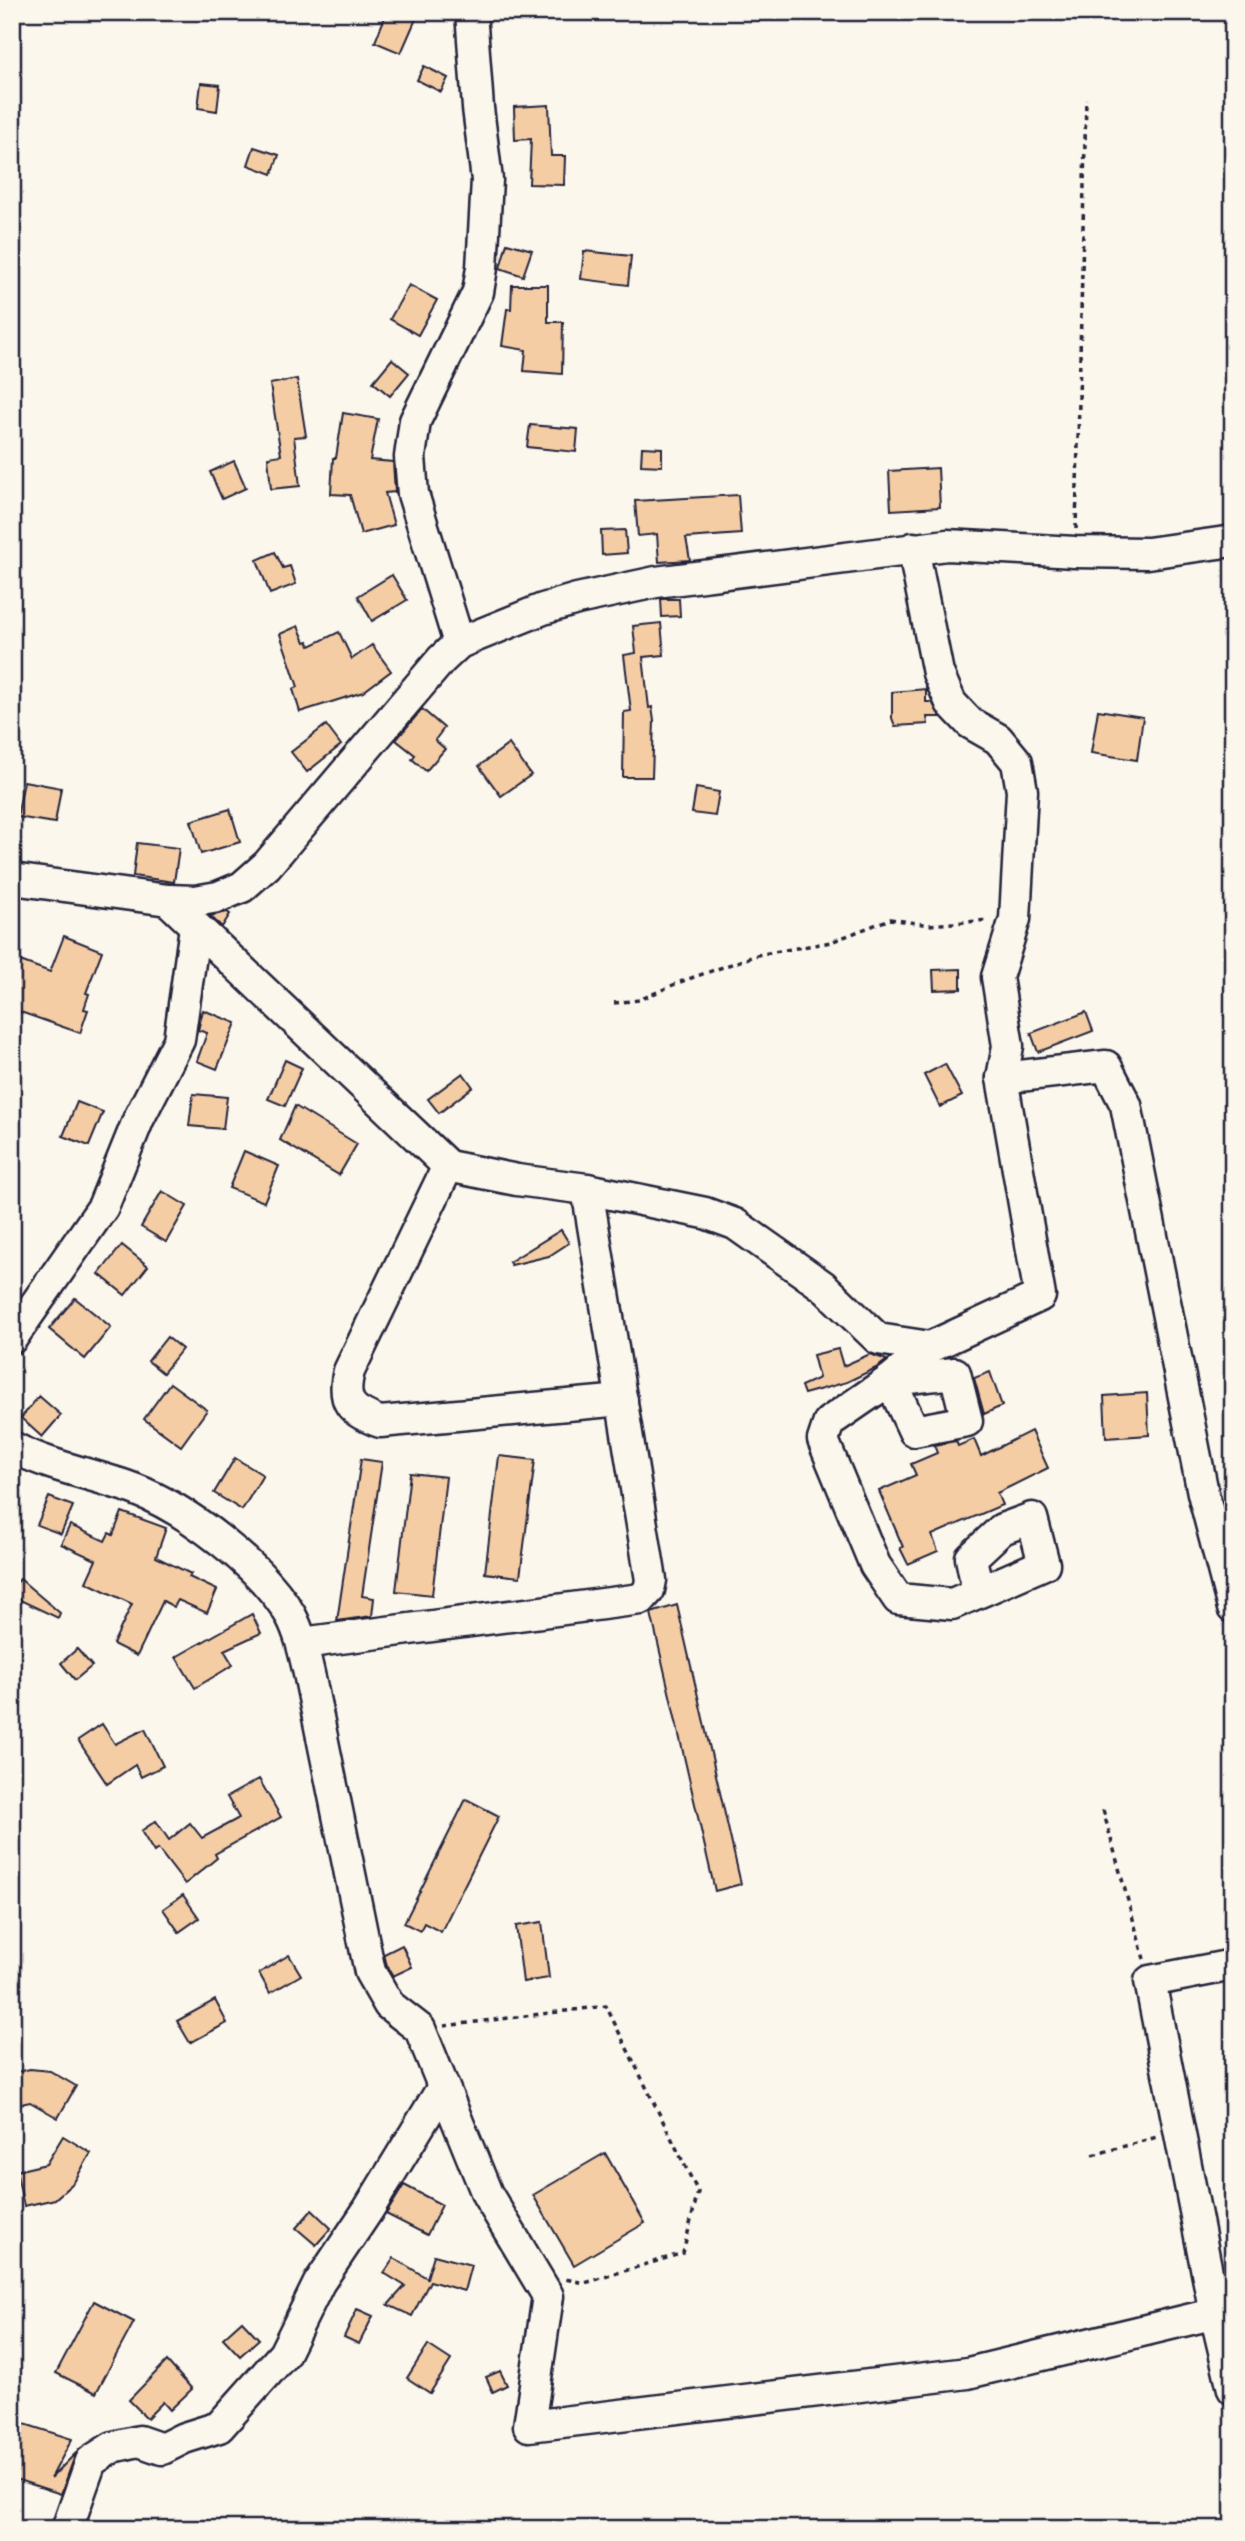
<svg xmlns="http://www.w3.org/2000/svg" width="1245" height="2541" font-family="Delius,sans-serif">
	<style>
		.building { fill: #f5cda5; stroke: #22223b; stroke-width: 2 }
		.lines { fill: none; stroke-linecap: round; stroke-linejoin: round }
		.minor-casing { stroke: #22223b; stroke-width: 35 }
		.path { stroke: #22223b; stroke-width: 3.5; stroke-dasharray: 5 5; stroke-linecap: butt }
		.minor { stroke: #fbf7ec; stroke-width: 30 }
	</style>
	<rect width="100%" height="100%" fill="#fbf7ec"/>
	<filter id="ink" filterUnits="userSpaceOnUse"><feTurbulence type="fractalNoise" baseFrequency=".0143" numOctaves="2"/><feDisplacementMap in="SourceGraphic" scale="14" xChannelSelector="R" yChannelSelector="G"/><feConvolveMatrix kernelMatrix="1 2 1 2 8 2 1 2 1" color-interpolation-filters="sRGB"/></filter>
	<g filter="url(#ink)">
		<g class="building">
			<path d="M 387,12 L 419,12 L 401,53 L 375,42 Z"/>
			<path d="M 424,66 L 448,78 L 441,92 L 417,80 Z"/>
			<path d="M 201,83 L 220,85 L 217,111 L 198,108 Z"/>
			<path d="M 549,105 L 551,156 L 565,156 L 564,185 L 529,184 L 531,139 L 515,140 L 514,107 Z"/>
			<path d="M 254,147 L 279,155 L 272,174 L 248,165 Z"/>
			<path d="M 507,243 L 532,250 L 523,276 L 500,268 Z"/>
			<path d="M 584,251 L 631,256 L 628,285 L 581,279 Z"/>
			<path d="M 409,285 L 437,300 L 418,335 L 390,319 Z"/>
			<path d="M 512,285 L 548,285 L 548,322 L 563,322 L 562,374 L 524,371 L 526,350 L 502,346 L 507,309 L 511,309 Z"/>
			<path d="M 392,359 L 409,373 L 390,396 L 373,382 Z"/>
			<path d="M 297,379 L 306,436 L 294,437 L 300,486 L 271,489 L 268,457 L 281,455 L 270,384 Z"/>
			<path d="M 343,413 L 378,419 L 370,460 L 393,462 L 395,492 L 385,493 L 394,525 L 361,534 L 350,495 L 331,494 L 333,458 L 336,458 Z"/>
			<path d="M 530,425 L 578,429 L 576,452 L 527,447 Z"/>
			<path d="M 642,447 L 662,448 L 662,466 L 641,465 Z"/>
			<path d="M 234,461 L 246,488 L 222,499 L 210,472 Z"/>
			<path d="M 938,468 L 940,507 L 891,510 L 889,471 Z"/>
			<path d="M 738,495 L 741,534 L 686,538 L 690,560 L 659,562 L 657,534 L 638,536 L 635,501 Z"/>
			<path d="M 625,530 L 627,553 L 602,555 L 601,531 Z"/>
			<path d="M 275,552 L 283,568 L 290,566 L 296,584 L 270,594 L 257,560 Z"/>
			<path d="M 392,575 L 407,600 L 372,621 L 358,596 Z"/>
			<path d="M 661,599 L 679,599 L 680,616 L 662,617 Z"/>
			<path d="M 661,623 L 664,655 L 643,657 L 649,708 L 652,707 L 654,721 L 652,777 L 623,777 L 624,712 L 631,711 L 624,655 L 636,653 L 633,626 Z"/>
			<path d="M 298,626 L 305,642 L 308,641 L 310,646 L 339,632 L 352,659 L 372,645 L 391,671 L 363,692 L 300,712 L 293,689 L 298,687 L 280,634 Z"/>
			<path d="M 926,689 L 926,702 L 932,702 L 941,717 L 927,717 L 928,724 L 895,726 L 892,718 L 892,692 Z"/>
			<path d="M 422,709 L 444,728 L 435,740 L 445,749 L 426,771 L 412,759 L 415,755 L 396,740 Z"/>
			<path d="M 1098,710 L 1143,717 L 1137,760 L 1091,753 Z"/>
			<path d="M 326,725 L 341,745 L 307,772 L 291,752 Z"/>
			<path d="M 509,744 L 531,775 L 501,796 L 479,766 Z"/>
			<path d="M 24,781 L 61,788 L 55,823 L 17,817 Z"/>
			<path d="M 696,788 L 719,792 L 715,816 L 692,813 Z"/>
			<path d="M 230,809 L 240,842 L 201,854 L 191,821 Z"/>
			<path d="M 137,843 L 179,848 L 174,882 L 133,876 Z"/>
			<path d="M 227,912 L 230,914 L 222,927 L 210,916 Z"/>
			<path d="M 64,936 L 102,951 L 86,993 L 89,994 L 84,1009 L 88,1010 L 80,1033 L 12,1009 L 12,958 L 50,972 Z"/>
			<path d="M 961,969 L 961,989 L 934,990 L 933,970 Z"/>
			<path d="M 203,1010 L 236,1023 L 217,1069 L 197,1061 L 207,1033 L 198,1030 Z"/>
			<path d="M 1086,1012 L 1093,1031 L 1038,1052 L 1031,1033 Z"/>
			<path d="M 285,1060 L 302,1068 L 285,1106 L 268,1099 Z"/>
			<path d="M 945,1064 L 962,1096 L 940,1107 L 924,1075 Z"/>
			<path d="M 463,1073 L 473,1087 L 439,1113 L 428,1099 Z"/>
			<path d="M 193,1094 L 227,1097 L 223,1129 L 189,1126 Z"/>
			<path d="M 77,1102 L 103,1112 L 89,1146 L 63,1136 Z"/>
			<path d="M 295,1106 L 357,1144 L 339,1175 L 280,1140 Z"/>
			<path d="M 244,1151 L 279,1166 L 264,1202 L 229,1188 Z"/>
			<path d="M 162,1191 L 187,1206 L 166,1242 L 141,1227 Z"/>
			<path d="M 561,1230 L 569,1243 L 549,1256 L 511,1265 L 509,1262 Z"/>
			<path d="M 122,1245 L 148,1266 L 125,1295 L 99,1274 Z"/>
			<path d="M 75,1298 L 111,1327 L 85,1359 L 49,1329 Z"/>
			<path d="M 167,1337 L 182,1349 L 163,1373 L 148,1361 Z"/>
			<path d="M 838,1349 L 843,1366 L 870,1354 L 887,1360 L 878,1367 L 847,1382 L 804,1394 L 801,1386 L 819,1378 L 813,1355 Z"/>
			<path d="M 990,1372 L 1002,1406 L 984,1414 L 974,1378 Z"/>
			<path d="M 170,1383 L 207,1410 L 181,1446 L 144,1419 Z"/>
			<path d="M 1147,1393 L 1149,1435 L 1106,1438 L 1104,1396 Z"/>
			<path d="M 39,1396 L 61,1415 L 42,1437 L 21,1418 Z"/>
			<path d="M 1031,1431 L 1048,1468 L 997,1493 L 1002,1505 L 932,1535 L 938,1551 L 908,1564 L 900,1548 L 903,1547 L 879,1491 L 916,1475 L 911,1464 L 937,1453 L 934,1445 L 956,1441 L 958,1446 L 974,1439 L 981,1456 Z"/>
			<path d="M 499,1456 L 535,1460 L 520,1577 L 485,1573 Z"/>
			<path d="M 235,1458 L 263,1475 L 242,1510 L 214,1493 Z"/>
			<path d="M 361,1459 L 382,1462 L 362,1596 L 374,1598 L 372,1616 L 337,1621 Z"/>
			<path d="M 410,1473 L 446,1477 L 432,1595 L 396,1591 Z"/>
			<path d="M 49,1497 L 73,1506 L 61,1534 L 37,1525 Z"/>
			<path d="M 122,1512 L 166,1528 L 156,1557 L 191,1574 L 189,1577 L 217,1590 L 207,1613 L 178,1600 L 174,1607 L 163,1601 L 137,1656 L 113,1644 L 132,1604 L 86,1582 L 96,1560 L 61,1544 L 70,1525 L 105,1541 L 109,1533 L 113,1535 Z"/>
			<path d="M 20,1579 L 60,1613 L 58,1618 L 22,1601 L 12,1593 L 12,1588 Z"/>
			<path d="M 677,1605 L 741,1884 L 715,1891 L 651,1613 Z"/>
			<path d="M 252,1614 L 261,1633 L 224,1650 L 233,1665 L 195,1688 L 176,1657 Z"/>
			<path d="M 77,1649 L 92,1666 L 75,1680 L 61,1663 Z"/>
			<path d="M 102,1724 L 115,1744 L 145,1729 L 163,1766 L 141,1777 L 135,1765 L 107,1784 L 78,1740 Z"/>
			<path d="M 259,1779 L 281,1817 L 215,1854 L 217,1858 L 185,1884 L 158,1849 L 154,1852 L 141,1831 L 156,1821 L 169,1840 L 190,1823 L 202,1838 L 239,1818 L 227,1797 Z"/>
			<path d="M 466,1799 L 499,1816 L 441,1932 L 424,1923 L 420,1931 L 404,1923 Z"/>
			<path d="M 183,1895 L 199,1918 L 179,1932 L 163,1909 Z"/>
			<path d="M 542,1922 L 549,1978 L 523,1982 L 516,1926 Z"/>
			<path d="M 402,1945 L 412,1967 L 393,1976 L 387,1966 L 384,1954 Z"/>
			<path d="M 289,1955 L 301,1975 L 270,1993 L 259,1973 Z"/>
			<path d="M 215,2000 L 227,2023 L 190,2043 L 177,2021 Z"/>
			<path d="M 30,2069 L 50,2071 L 76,2086 L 58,2118 L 30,2102 L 12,2106 L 12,2073 Z"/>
			<path d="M 63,2136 L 91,2153 L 74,2182 L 55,2199 L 24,2206 L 16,2171 L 46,2164 Z"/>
			<path d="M 605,2153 L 645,2223 L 574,2265 L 533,2195 Z"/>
			<path d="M 404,2185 L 442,2205 L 427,2235 L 386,2214 Z"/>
			<path d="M 312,2210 L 331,2228 L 316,2245 L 296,2228 Z"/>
			<path d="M 434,2255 L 471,2265 L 464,2291 L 430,2281 L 412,2316 L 388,2305 L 405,2286 L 384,2273 L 394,2258 L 427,2278 Z"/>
			<path d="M 94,2301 L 134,2322 L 96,2393 L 56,2373 Z"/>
			<path d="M 357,2309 L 373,2316 L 359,2344 L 344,2337 Z"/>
			<path d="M 242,2321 L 259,2339 L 240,2356 L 223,2338 Z"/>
			<path d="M 428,2345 L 451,2360 L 430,2393 L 407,2378 Z"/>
			<path d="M 167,2361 L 192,2389 L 170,2410 L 163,2402 L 147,2418 L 129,2400 Z"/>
			<path d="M 500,2371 L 507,2385 L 493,2392 L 486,2377 Z"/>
			<path d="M 12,2420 L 72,2439 L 51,2478 L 76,2453 L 61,2494 L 12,2478 Z"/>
		</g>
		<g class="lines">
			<defs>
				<g id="minor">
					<path d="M 459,643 L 413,494 L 410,457 L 415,421 L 478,292 L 482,268 L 487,180 L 478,108 L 471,12"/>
					<path d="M 12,879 L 168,900 L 195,901 L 218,897 L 242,887 L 267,865 L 441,660 L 459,643 L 543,609 L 577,599 L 656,582 L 947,545 L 1075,552 L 1148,553 L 1233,541"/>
					<path d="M 168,900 L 448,1166 L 517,1180 L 587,1189 L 705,1213 L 735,1224 L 823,1286 L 878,1339 L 930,1347 L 1040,1296 L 1002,1078 L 1008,1046 L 997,977 L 1015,919 L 1022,791 L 1017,762 L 998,739 L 970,723 L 951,703 L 938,673 L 913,548"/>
					<path d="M 1002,1078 L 1106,1066 L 1126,1105 L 1203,1493 L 1233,1608"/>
					<path d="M 448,1166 L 349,1371 C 341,1403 351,1411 380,1422 L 622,1400"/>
					<path d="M 12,1338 L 103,1207 L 139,1118 L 179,1040 L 195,927"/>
					<path d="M 930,1347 L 890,1380 L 829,1422 L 823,1440 L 875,1565 L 898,1599 L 952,1604 L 1044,1564 L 1032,1518 L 1002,1529 L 971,1558 L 978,1592"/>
					<path d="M 955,1373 L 967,1421 L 914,1431 L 890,1380 Z"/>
					<path d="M 12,1447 C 51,1467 93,1474 134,1489 C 187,1509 263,1567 291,1616 C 301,1635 305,1657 310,1678 L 370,1972 L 389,2005 L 420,2029 L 487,2194 L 548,2296 L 529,2426 L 968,2373 L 1233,2309"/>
					<path d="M 302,1643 L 641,1599 L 649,1590 L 651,1580 L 587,1189"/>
					<path d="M 1233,1965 L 1150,1981 L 1215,2313 L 1233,2389"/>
					<path d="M 67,2529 L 91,2461 L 113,2447 L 139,2441 L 162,2449 L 184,2438 L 219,2427 L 284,2354 L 319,2283 L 368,2210 L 443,2087"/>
				</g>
			</defs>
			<use href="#minor" class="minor-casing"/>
			<g class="path">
				<path d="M 1076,529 L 1086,99"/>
				<path d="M 614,1003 L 639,1000 L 680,982 L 757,955 L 831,942 L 890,919 L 929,925 L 989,920"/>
				<path d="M 1103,1810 L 1144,1959"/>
				<path d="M 444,2026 L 606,2006 L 698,2192 L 683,2253 L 585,2283 L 565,2279"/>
				<path d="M 1093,2155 L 1157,2137"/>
			</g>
			<use href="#minor" class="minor"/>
		</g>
	</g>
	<rect width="1245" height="2541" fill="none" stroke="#fbf7ec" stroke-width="42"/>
	<rect x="21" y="21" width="1203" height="2499" fill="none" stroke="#22223b" stroke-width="2.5" filter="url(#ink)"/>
</svg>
